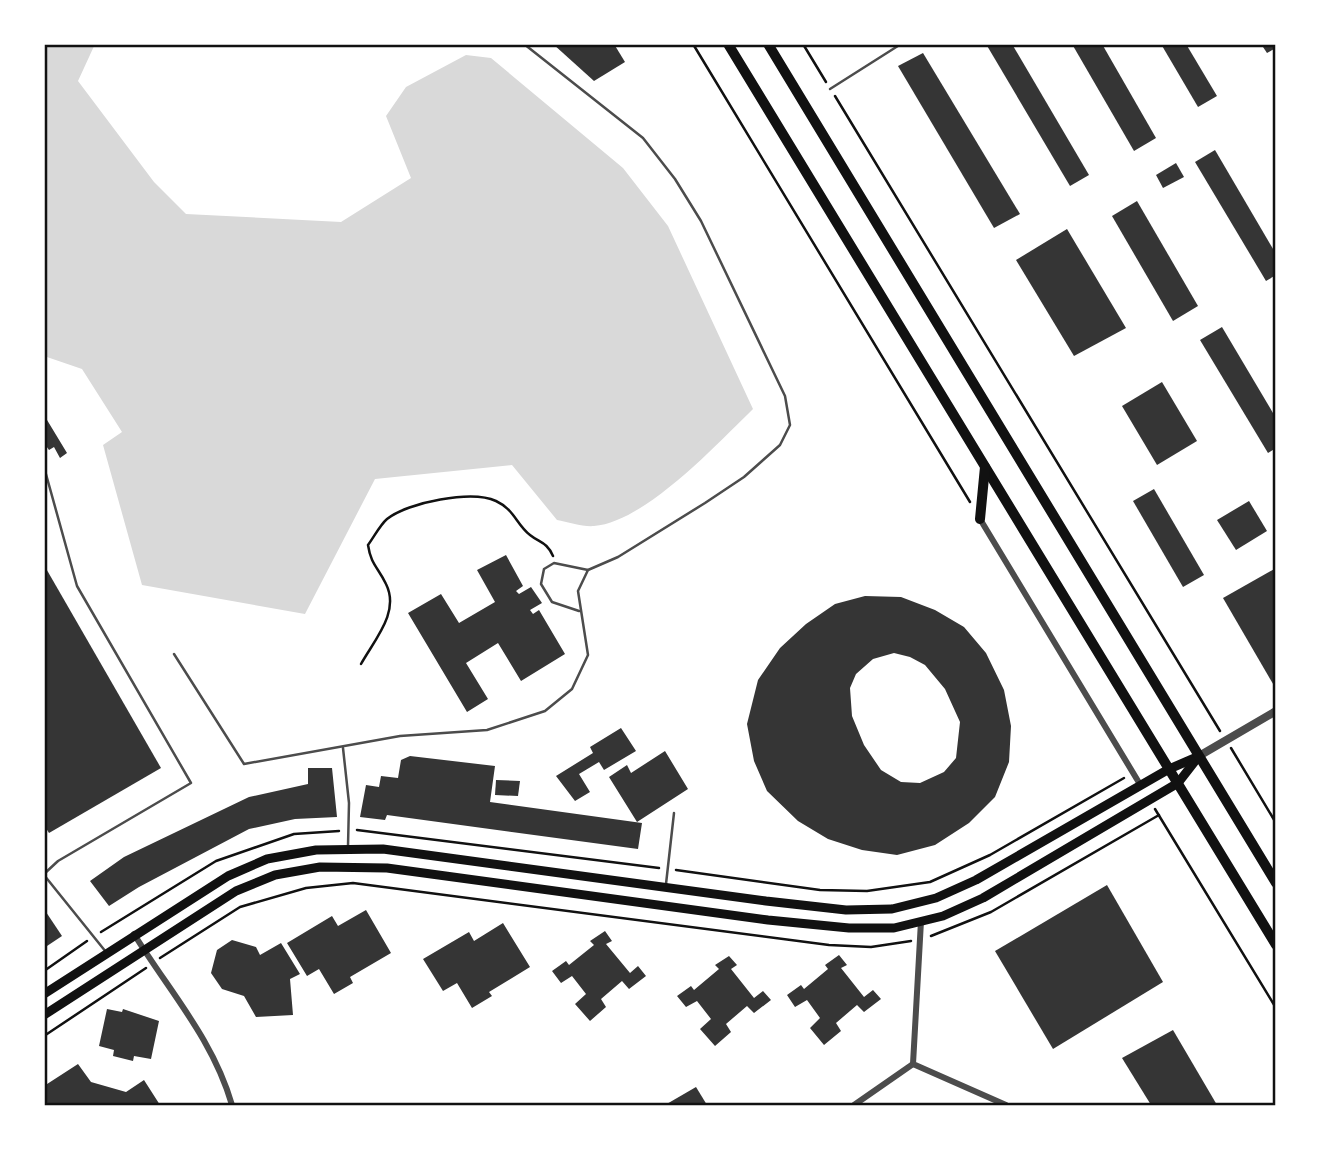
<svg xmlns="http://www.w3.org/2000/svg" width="1320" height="1149" font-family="Helvetica,sans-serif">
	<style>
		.water { fill: #d9d9d9 }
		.building { fill: #353535; fill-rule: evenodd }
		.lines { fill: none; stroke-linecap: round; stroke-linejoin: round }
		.path { stroke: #111; stroke-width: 2.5 }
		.service { stroke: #4c4c4c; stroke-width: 2.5 }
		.minor { stroke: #4c4c4c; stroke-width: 6 }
		.tertiary { stroke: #4c4c4c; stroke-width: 8 }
		.secondary { stroke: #111; stroke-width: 9 }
		.primary { stroke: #111; stroke-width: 10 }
		.neatline { fill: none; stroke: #111; stroke-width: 2.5 }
	</style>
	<rect width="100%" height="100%" fill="#fff"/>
	<path class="water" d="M 44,44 L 95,44 L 78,81 L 154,182 L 186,214 L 341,222 L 411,178 L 386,116 L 406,87 L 466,55 L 491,58 L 623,168 L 668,226 L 753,409 C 717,444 645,522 594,526 C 583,527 568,522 557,520 L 512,465 L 375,479 L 305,614 L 142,585 L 103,445 L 122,432 L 82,369 L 44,356 Z"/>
	<g class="building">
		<path d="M 553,44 L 614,44 L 625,62 L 594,81 Z"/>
		<path d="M 986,44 L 1012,44 L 1089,175 L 1070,186 Z"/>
		<path d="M 1072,44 L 1102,44 L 1156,138 L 1134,151 Z"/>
		<path d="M 1161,44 L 1186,44 L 1217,96 L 1198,107 Z"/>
		<path d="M 1261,44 L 1276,44 L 1276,48 L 1267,53 Z"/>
		<path d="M 923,53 L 1020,214 L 994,228 L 898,66 Z"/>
		<path d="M 1215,150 L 1276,254 L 1276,275 L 1266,281 L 1195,162 Z"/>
		<path d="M 1176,163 L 1184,177 L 1163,188 L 1156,175 Z"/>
		<path d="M 1137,201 L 1198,306 L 1173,321 L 1112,216 Z"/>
		<path d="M 1067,229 L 1126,328 L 1074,356 L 1016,260 Z"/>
		<path d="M 1222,327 L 1276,418 L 1276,448 L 1268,453 L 1200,340 Z"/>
		<path d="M 1162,382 L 1197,441 L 1157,465 L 1122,406 Z"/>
		<path d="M 44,415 L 67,453 L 60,458 L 54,447 L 49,450 L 44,443 Z"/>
		<path d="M 1154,489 L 1204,575 L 1183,587 L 1133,501 Z"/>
		<path d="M 1249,501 L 1267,531 L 1236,550 L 1217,520 Z"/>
		<path d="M 506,555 L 523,586 L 516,591 L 519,594 L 531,587 L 542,603 L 530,610 L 533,614 L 539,610 L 565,654 L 521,681 L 498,643 L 466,663 L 488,699 L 467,712 L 408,613 L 441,594 L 459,623 L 495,602 L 477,570 Z"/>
		<path d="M 44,565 L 161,768 L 49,833 L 44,825 Z"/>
		<path d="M 1276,568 L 1276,689 L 1223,598 Z"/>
		<path d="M 865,596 L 901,597 L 935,610 L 964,627 L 986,653 L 1004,690 L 1011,726 L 1009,762 L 995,797 L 969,823 L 935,845 L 897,855 L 862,850 L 828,839 L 798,821 L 767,791 L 754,761 L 747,724 L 758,680 L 780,648 L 806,624 L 835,604 ZM 894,653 L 910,657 L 925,665 L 945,689 L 960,722 L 956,758 L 944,772 L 920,783 L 901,782 L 881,770 L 864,745 L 852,716 L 850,688 L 856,674 L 873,659 Z"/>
		<path d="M 621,728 L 636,751 L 604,770 L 599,762 L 579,774 L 590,792 L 575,801 L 556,776 L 593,753 L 590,747 Z"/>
		<path d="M 665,751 L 688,789 L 637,822 L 609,777 L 627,765 L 631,773 Z"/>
		<path d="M 410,756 L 495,766 L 490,802 L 642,823 L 638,849 L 387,815 L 385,820 L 360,817 L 366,785 L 379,787 L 381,776 L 398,778 L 401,760 Z"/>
		<path d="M 308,768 L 332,768 L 337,817 L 295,819 L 249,829 L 139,887 L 109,906 L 90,881 L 124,857 L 249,797 L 308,784 Z"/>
		<path d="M 496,780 L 520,781 L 518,796 L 495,795 Z"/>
		<path d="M 1107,885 L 1163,982 L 1053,1049 L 995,951 Z"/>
		<path d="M 44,909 L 62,936 L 44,948 Z"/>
		<path d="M 366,910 L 391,953 L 350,977 L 353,983 L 334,994 L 319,969 L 307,976 L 287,943 L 332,916 L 338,926 Z"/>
		<path d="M 503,923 L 530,967 L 489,992 L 492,996 L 472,1008 L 457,983 L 443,991 L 423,959 L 469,932 L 474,941 Z"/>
		<path d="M 605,931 L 612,941 L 606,944 L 630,973 L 638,966 L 646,976 L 629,989 L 622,981 L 601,999 L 606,1007 L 590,1021 L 575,1004 L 586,994 L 572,976 L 561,983 L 552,971 L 566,961 L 569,965 L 594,945 L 590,941 Z"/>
		<path d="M 232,940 L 256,947 L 260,955 L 281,943 L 300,974 L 290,979 L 293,1015 L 256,1017 L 244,996 L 222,989 L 211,973 L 217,950 Z"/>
		<path d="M 839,955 L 847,965 L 841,968 L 864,997 L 873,990 L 881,999 L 864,1012 L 857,1005 L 836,1023 L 841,1031 L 824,1045 L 810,1028 L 820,1018 L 807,1000 L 795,1007 L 787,995 L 801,985 L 804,989 L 828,969 L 825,965 Z"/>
		<path d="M 729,956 L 737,965 L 731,969 L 754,998 L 763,991 L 771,1000 L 754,1013 L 747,1006 L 726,1024 L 731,1032 L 715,1046 L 700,1029 L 711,1019 L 697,1001 L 686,1007 L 677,996 L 691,986 L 694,990 L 719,969 L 715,965 Z"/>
		<path d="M 107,1009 L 122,1012 L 123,1009 L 159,1021 L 151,1059 L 134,1056 L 133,1061 L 113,1056 L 114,1050 L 99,1046 Z"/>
		<path d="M 1173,1030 L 1217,1105 L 1151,1105 L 1122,1058 Z"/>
		<path d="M 78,1064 L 91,1082 L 126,1092 L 144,1080 L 160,1105 L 44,1105 L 44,1086 Z"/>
		<path d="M 696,1087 L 707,1105 L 665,1105 Z"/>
	</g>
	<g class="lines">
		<g class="path">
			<path d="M 693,44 L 970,502"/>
			<path d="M 803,44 L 826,82"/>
			<path d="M 835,96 L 1220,731"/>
			<path d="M 361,664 C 375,639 400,612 386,584 C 378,567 371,565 368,545 C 374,537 380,525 387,519 C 408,502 472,490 496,501 C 515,510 516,524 530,535 C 540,543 547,542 553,556"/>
			<path d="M 1231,748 L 1276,823"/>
			<path d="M 1155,809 L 1276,1008"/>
			<path d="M 357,830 L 659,868"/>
			<path d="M 676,870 L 820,890 L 867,891 L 930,882 L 990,855 L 1124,778"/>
			<path d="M 101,932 L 216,861 L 294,834 L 339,831"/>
			<path d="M 931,936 L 991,912 L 1159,815"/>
			<path d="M 160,958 L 240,907 L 306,888 L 353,883 L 829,945 L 871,947 L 911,941"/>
			<path d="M 44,971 L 87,941"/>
			<path d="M 44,1036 L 146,968"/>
		</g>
		<g class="service">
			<path d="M 830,89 L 901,44"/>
			<path d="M 44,467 L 77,586 L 191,783 L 58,861 L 44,874"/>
			<path d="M 579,611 L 552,602 L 541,584 L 544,569 L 554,563 L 588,570"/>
			<path d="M 174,654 L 244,764 L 400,736 L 487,730 L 545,711 L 572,689 L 588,655 L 578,591 L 588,570 L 618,557 L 705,503 L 744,477 L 780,445 L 790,425 L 785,396 L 701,221 L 675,179 L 643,138 L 524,44"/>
			<path d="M 343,748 L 349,803 L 348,846"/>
			<path d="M 44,875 L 106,952"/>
			<path d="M 666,884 L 674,813"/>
		</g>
		<g class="minor">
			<path d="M 980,519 L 1141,786"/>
			<path d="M 921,921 L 913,1064 L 1006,1105"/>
			<path d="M 134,934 C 169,991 213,1039 232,1105"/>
			<path d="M 854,1105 L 913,1064"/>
		</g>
		<path class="tertiary" d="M 1199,756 L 1276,711"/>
		<g class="secondary">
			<path d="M 44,994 L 228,876 L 267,859 L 316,850 L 383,849 L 766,901 L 846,910 L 892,909 L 936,898 L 976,880 L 1169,769 L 1197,757"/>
			<path d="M 44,1015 L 236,891 L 275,875 L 320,867 L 387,868 L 768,920 L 849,928 L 894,928 L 943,916 L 983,898 L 1178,783 L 1199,756"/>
		</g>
		<g class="primary">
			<path d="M 728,44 L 1276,945"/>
			<path d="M 768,44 L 1276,883"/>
			<path d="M 980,519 L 985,467"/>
		</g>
	</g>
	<rect width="1320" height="1149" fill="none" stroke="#ffffff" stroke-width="91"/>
	<rect x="46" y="46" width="1228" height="1058" class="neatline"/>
</svg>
